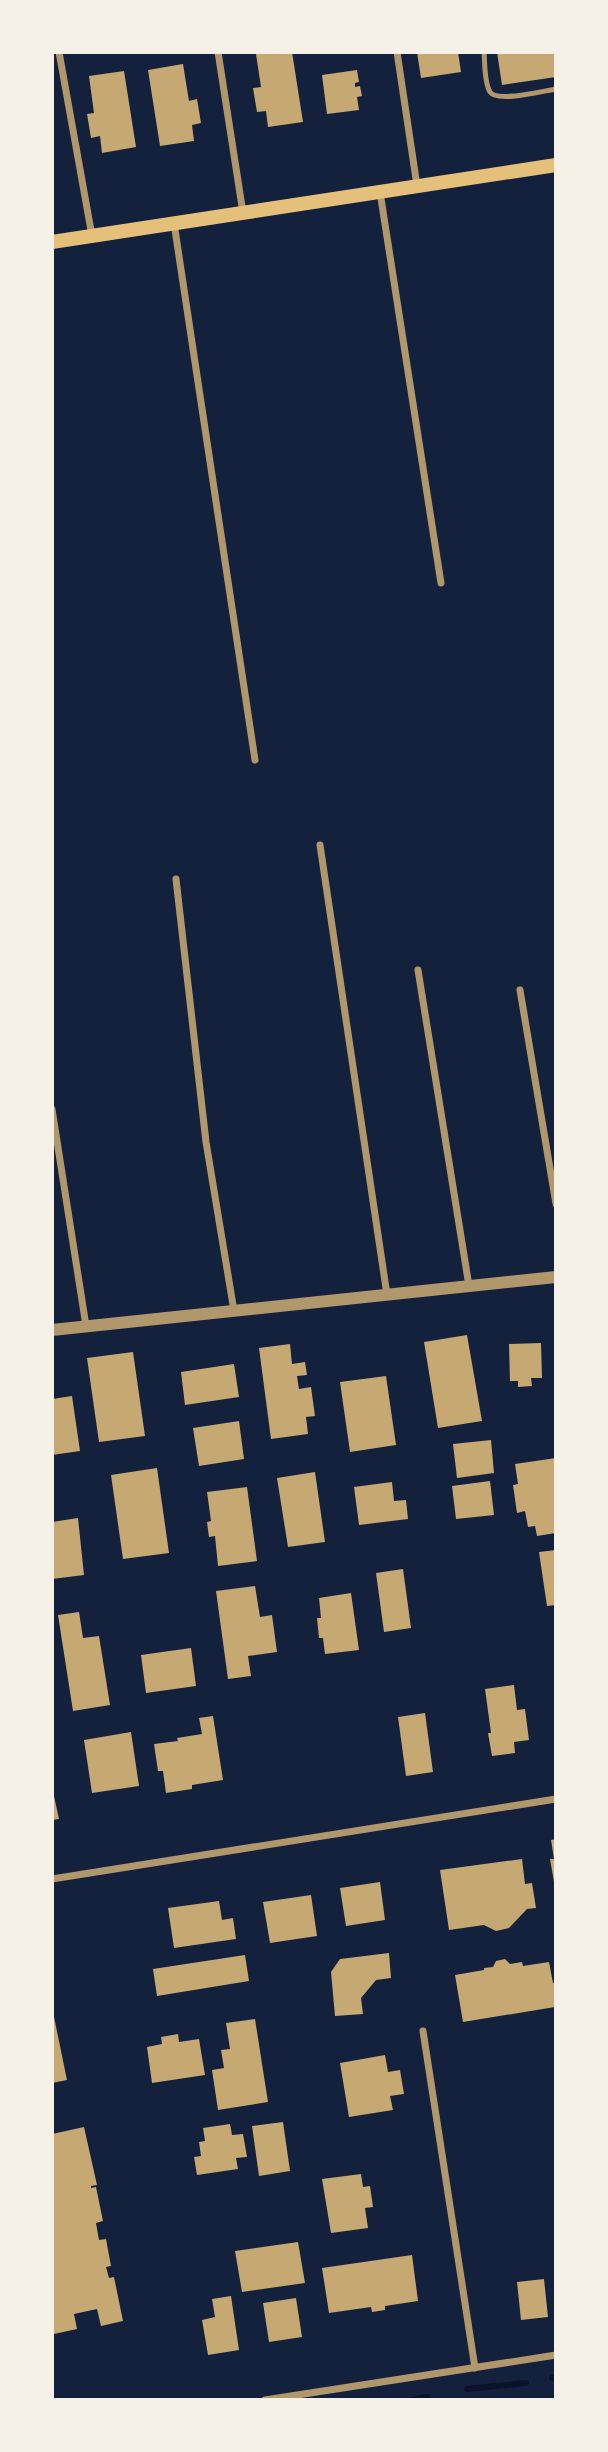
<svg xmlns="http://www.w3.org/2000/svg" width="608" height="2452" font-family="Quicksand,sans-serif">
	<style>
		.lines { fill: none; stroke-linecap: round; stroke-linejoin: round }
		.stream { stroke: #0b132b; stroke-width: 6 }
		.building { fill: #c6a872 }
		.service { stroke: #b1986c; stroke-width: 5 }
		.minor { stroke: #b1986c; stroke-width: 7 }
		.tertiary { stroke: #b1986c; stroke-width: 12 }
		.secondary { stroke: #e5c07b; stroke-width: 14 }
	</style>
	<rect width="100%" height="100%" fill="#14213d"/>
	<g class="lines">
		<g class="stream">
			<path d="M 552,2378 L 556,2377"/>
			<path d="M 467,2389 L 526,2383"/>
			<path d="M 411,2400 L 427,2397"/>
		</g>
	</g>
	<g class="building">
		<path d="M 263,52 L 292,52 L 303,122 L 268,127 L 266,111 L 257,112 L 253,88 L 261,87 L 256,54 Z"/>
		<path d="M 417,52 L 458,52 L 461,72 L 421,78 Z"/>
		<path d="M 497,52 L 556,52 L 556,77 L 502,85 Z"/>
		<path d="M 183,64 L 189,101 L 197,99 L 201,123 L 192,125 L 194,141 L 160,146 L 148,70 Z"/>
		<path d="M 357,70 L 359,82 L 355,83 L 355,87 L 360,86 L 362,96 L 357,97 L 359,110 L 327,114 L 322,75 Z"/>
		<path d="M 124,71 L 136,147 L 102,153 L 100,136 L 91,138 L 87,114 L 94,113 L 89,76 Z"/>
		<path d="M 467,1335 L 482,1421 L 438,1428 L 424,1342 Z"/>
		<path d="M 541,1343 L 542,1378 L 531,1378 L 532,1386 L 518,1387 L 518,1381 L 510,1381 L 509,1344 Z"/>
		<path d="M 290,1344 L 292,1364 L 305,1362 L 307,1375 L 297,1376 L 299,1389 L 311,1387 L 315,1416 L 306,1417 L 308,1434 L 271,1439 L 259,1348 Z"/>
		<path d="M 133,1352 L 145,1436 L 99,1442 L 87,1358 Z"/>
		<path d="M 234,1364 L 239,1397 L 185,1405 L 181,1372 Z"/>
		<path d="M 386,1376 L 396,1445 L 350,1452 L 340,1382 Z"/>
		<path d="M 72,1396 L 80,1451 L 52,1455 L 52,1399 Z"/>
		<path d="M 239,1421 L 244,1459 L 199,1466 L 193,1428 Z"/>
		<path d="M 491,1440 L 494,1473 L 457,1478 L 453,1444 Z"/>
		<path d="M 556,1458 L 556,1533 L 537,1536 L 535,1526 L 528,1527 L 525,1511 L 517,1513 L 513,1485 L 518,1484 L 515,1464 Z"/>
		<path d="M 157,1468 L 169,1553 L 123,1559 L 111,1475 Z"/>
		<path d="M 315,1472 L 325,1542 L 288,1547 L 277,1478 Z"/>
		<path d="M 490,1481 L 494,1515 L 456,1519 L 452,1486 Z"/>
		<path d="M 392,1482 L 394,1501 L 406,1500 L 408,1519 L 359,1525 L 354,1487 Z"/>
		<path d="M 247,1487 L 257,1561 L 218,1566 L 215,1536 L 209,1537 L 207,1522 L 211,1521 L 207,1492 Z"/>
		<path d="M 78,1518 L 84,1575 L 52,1579 L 52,1522 Z"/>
		<path d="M 556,1550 L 556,1605 L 547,1606 L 539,1552 Z"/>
		<path d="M 403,1569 L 411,1628 L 384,1632 L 376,1573 Z"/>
		<path d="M 255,1586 L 260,1617 L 272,1615 L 277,1652 L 248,1656 L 251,1676 L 228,1679 L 216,1591 Z"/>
		<path d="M 351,1593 L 359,1650 L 325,1654 L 323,1638 L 319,1638 L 317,1618 L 321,1618 L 319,1598 Z"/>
		<path d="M 79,1612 L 83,1638 L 99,1636 L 110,1705 L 73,1711 L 58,1615 Z"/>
		<path d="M 191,1648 L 196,1686 L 146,1693 L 141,1655 Z"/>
		<path d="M 514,1685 L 517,1710 L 525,1709 L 529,1740 L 514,1742 L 515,1753 L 492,1756 L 488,1733 L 491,1733 L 485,1689 Z"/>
		<path d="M 425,1713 L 433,1772 L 406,1776 L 398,1717 Z"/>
		<path d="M 213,1716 L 223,1780 L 192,1785 L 192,1789 L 166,1793 L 163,1771 L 158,1771 L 154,1744 L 178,1741 L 177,1738 L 202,1734 L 199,1718 Z"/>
		<path d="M 131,1732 L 139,1786 L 92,1793 L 84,1740 Z"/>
		<path d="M 52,1787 L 59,1819 L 52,1820 Z"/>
		<path d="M 556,1839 L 556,1882 L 554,1882 L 550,1859 L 554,1859 L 551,1840 Z"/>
		<path d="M 522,1859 L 525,1884 L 532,1883 L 536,1908 L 527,1909 L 509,1928 L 496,1931 L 484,1925 L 449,1930 L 440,1870 Z"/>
		<path d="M 380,1882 L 385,1920 L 346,1926 L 340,1888 Z"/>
		<path d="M 311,1895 L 317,1936 L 270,1943 L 263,1902 Z"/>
		<path d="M 219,1901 L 222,1920 L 233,1918 L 236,1939 L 174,1948 L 168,1908 Z"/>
		<path d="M 389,1953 L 391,1978 L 376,1980 L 361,1998 L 363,2014 L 335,2016 L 331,1972 L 340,1959 Z"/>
		<path d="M 245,1955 L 249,1981 L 157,1996 L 153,1969 Z"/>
		<path d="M 505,1959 L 510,1964 L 522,1962 L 523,1966 L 549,1962 L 553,1983 L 556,1983 L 555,2007 L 463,2022 L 455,1975 L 484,1970 L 484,1968 L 493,1967 L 496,1961 Z"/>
		<path d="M 52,2007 L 67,2080 L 52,2083 Z"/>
		<path d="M 255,2019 L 268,2102 L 218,2110 L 212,2070 L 224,2068 L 221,2050 L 230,2049 L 226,2023 Z"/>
		<path d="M 178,2034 L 179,2042 L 199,2039 L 205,2075 L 152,2083 L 147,2047 L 162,2044 L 161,2037 Z"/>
		<path d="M 385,2055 L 388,2072 L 400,2070 L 404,2094 L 390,2096 L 393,2110 L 349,2117 L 340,2063 Z"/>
		<path d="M 283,2122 L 290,2171 L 259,2176 L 252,2126 Z"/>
		<path d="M 230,2124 L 232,2135 L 243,2134 L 247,2157 L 236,2158 L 238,2169 L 197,2175 L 194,2157 L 201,2156 L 199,2142 L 205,2141 L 203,2128 Z"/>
		<path d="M 84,2127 L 97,2185 L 91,2186 L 91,2188 L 96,2187 L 103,2221 L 96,2223 L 99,2240 L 106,2239 L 111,2266 L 106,2267 L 109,2278 L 114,2277 L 123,2321 L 101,2326 L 97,2309 L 74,2314 L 77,2329 L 54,2334 L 52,2134 Z"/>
		<path d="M 361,2174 L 363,2187 L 370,2186 L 373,2207 L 365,2208 L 368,2228 L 331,2233 L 322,2179 Z"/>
		<path d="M 298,2242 L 305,2283 L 242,2292 L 235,2251 Z"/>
		<path d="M 412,2255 L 418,2301 L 385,2306 L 385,2310 L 372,2312 L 371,2307 L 329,2313 L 322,2268 Z"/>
		<path d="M 544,2279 L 548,2317 L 521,2320 L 517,2282 Z"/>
		<path d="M 231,2296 L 239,2350 L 208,2355 L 202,2320 L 215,2317 L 212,2299 Z"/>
		<path d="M 296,2298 L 302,2337 L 269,2342 L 263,2303 Z"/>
	</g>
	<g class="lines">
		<path class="service" d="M 484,52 C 485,63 484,82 490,92 C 497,103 543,91 556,89"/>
		<g class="minor">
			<path d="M 59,52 L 92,236"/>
			<path d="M 218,52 L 243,213"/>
			<path d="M 397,52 L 417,186"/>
			<path d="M 380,192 L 441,583"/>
			<path d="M 174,223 L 255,760"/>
			<path d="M 320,845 L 387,1295"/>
			<path d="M 176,879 L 206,1142 L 234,1311"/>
			<path d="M 418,970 L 469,1286"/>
			<path d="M 520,990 L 556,1204"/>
			<path d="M 52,1109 L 86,1326"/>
			<path d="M 52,1879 L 556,1799"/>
			<path d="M 423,2031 L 475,2368"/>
			<path d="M 265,2400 L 556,2355"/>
		</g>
		<path class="tertiary" d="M 52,1330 L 556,1277"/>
		<path class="secondary" d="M 52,242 L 556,165"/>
	</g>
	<rect width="608" height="2452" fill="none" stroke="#f6f1e7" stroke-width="108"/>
</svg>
